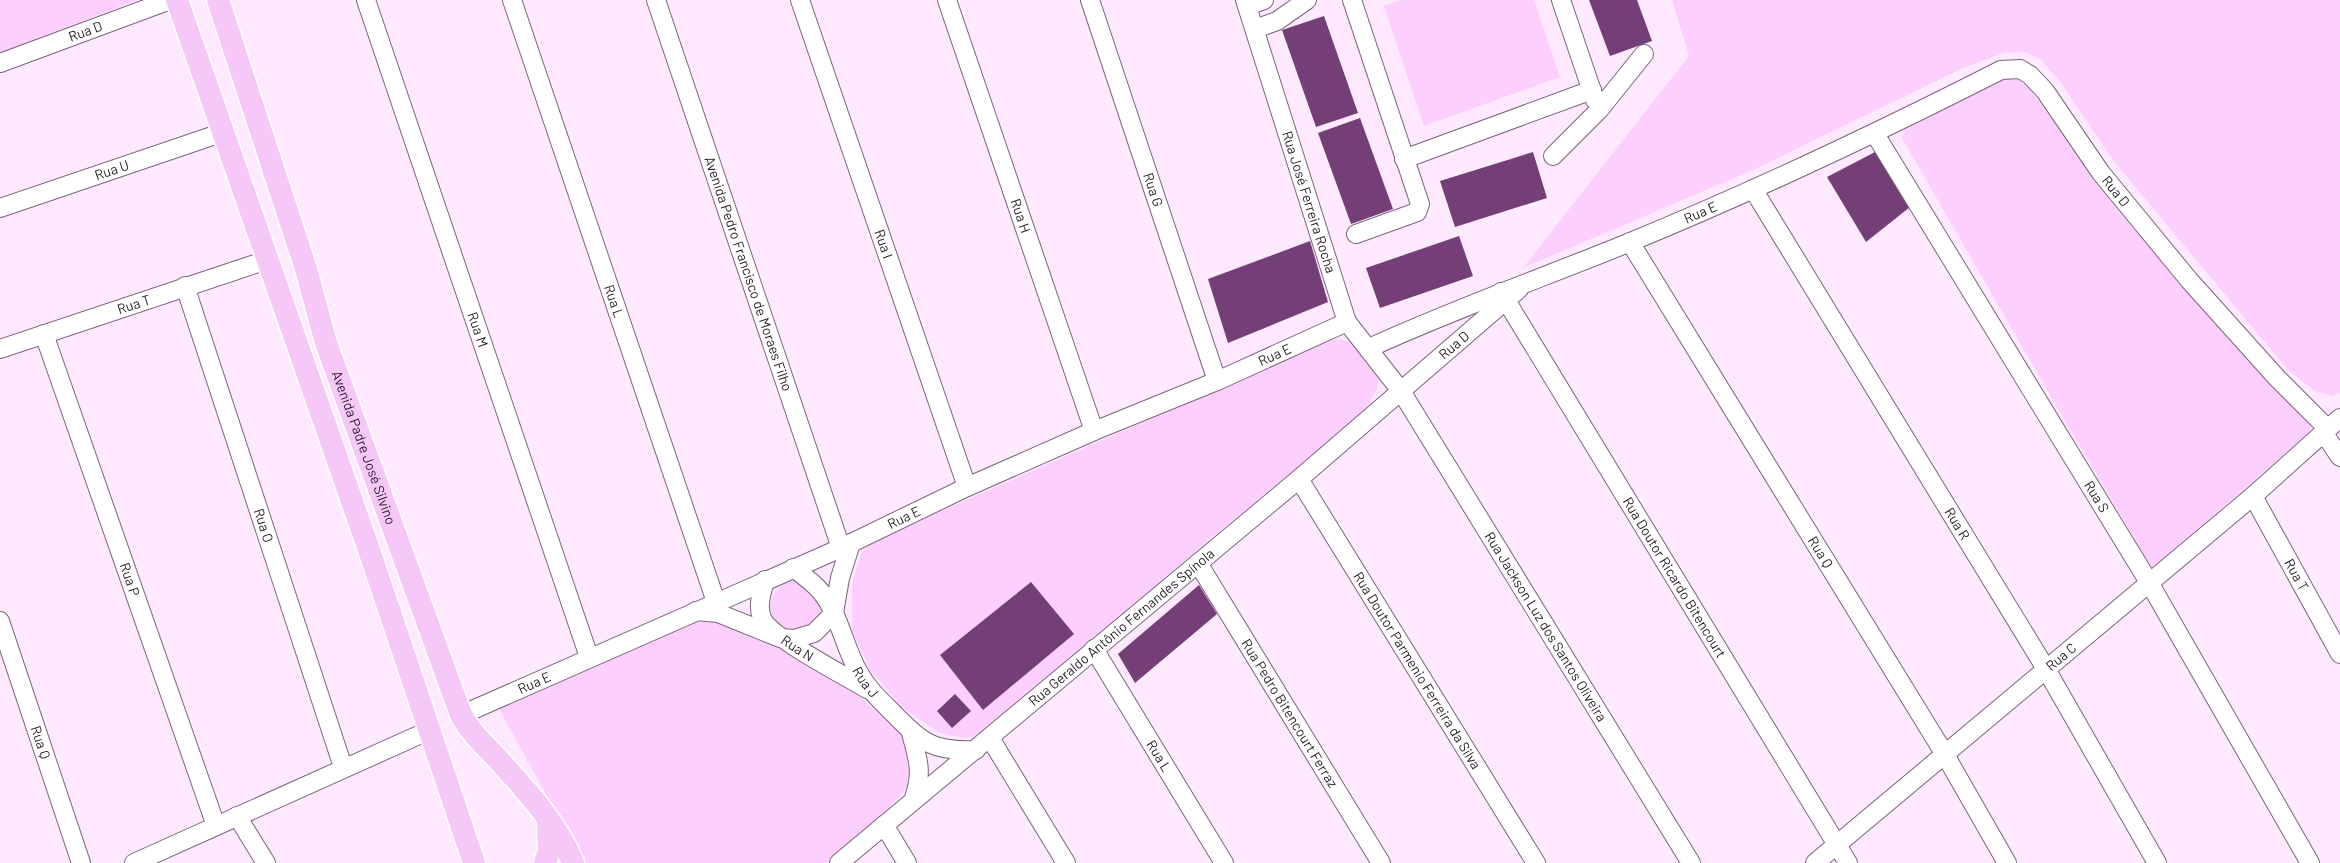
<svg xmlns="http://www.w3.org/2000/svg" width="2340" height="863" font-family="Barlow,sans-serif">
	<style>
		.green { fill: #fdcffe }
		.building { fill: #733f76 }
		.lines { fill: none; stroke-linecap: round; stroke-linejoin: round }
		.minor-casing { stroke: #7c647d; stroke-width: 20 }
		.major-casing { stroke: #fff; stroke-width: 25 }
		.minor { stroke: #fff; stroke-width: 18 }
		.major { stroke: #f6c8f8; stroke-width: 22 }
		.labels { text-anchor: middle; stroke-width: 5; stroke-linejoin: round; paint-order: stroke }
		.street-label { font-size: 14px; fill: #271d28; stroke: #fefefe }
	</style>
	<rect width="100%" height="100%" fill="#ffe9ff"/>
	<g class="green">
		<path d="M 0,0 L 138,0 L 0,52 Z"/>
		<path d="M 1401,0 L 1534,0 L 1560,77 L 1424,126 L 1384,6 Z"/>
		<path d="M 1672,0 L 2340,0 L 2340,393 L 2332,396 L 2315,391 L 2288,370 L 2113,160 L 2059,80 L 2040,59 L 2024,52 L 2004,53 L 1963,68 L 1753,170 L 1523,268 L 1689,56 Z"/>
		<path d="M 2003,72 L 2021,78 L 2135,227 L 2311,421 L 2310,432 L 2152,568 L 2065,421 L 1902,138 L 1905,129 Z"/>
		<path d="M 1340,339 L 1356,344 L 1380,375 L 1377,389 L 1367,407 L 1340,433 L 1219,531 L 986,733 L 964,738 L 940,733 L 902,708 L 870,670 L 852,631 L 852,584 L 861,554 L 873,541 L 1330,340 Z"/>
		<path d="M 791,580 L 810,584 L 822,608 L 820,618 L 806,631 C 800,631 792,632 786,630 C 760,622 768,589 791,580 Z"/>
		<path d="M 712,621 L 746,632 L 806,660 L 844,683 L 905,737 L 913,777 L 905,790 L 877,821 L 827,863 L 584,863 L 499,709 L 693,622 Z"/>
	</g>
	<g class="building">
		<path d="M 1589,0 L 1637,0 L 1652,41 L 1610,56 Z"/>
		<path d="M 1324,16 L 1358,113 L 1316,127 L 1282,30 Z"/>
		<path d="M 1360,118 L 1393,209 L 1351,224 L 1318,133 Z"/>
		<path d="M 1877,151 L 1910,207 L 1866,242 L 1827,177 Z"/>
		<path d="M 1533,152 L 1547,198 L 1455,227 L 1440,181 Z"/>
		<path d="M 1459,236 L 1473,276 L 1380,308 L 1366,268 Z"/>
		<path d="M 1310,241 L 1328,302 L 1228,343 L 1208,279 Z"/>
		<path d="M 1031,582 L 1074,634 L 983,710 L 940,655 Z"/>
		<path d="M 1199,585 L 1217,614 L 1135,683 L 1118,654 Z"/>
		<path d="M 955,694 L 971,711 L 952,728 L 937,711 Z"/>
	</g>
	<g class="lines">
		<defs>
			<g id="minor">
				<path id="s1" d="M 366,0 L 589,657"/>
				<path id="s2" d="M 512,0 L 716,602"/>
				<path id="s3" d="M 656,0 L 841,548"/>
				<path id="s4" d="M 800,0 L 967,487"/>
				<path id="s5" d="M 947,0 L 1094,431"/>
				<path id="s6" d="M 1090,0 L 1217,381"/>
				<path id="s7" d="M 1245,0 L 1347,322 L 1401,391 L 1691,863"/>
				<path d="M 1352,0 L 1420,204 L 1417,212 L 1356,234"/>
				<path d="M 1561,0 L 1595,100"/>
				<path d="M 1247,6 L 1264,0"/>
				<path d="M 1255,29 L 1277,21 L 1307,0"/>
				<path id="s8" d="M 0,63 L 170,0"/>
				<path id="s9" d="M 1875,134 L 2150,584 L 2310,863"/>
				<path d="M 1553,156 L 1599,110 L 1644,54"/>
				<path d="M 1404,159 L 1592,90"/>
				<path id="s10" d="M 1753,189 L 2046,669 L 2157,863"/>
				<path id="s11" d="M 0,208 L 224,132"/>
				<path id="s12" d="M 1630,242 L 1944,753 L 2007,863"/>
				<path id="s13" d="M 185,286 L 343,767"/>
				<path id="s14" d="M 1501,292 L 1848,863"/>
				<path id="s15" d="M 44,334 L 216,826"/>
				<path id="s16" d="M 1369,348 C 1454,309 1542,278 1628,243 C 1755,191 1879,132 2001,70 L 2020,69 L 2030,75 L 2045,91 L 2101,173 L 2189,280 L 2277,378 L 2327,428"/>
				<path id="s17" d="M 0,349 L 267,260"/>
				<path d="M 2323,432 L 2340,457"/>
				<path id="s18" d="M 1299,479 L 1536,863"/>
				<path id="s19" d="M 2253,496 L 2340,654"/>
				<path id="s20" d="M 1198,563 L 1381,863"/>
				<path id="s21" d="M 793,568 C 803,575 814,583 822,593 C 840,616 844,647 859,673 C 868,689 880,700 893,713 C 922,743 934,752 976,750"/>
				<path id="s22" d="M 765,580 C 762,592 757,606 762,618 C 769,637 846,676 867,689"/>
				<path d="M 696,611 L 718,613 L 780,638 L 794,639 L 814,633 L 834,613 L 840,578 L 851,543"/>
				<path id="s23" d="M 0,621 L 81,863"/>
				<path id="s24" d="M 1094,649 L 1224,863"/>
				<path id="s25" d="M 461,715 L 841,548 L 967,487 L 1094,431 L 1217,381 L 1347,322"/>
				<path d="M 911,733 C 918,760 923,771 914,798"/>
				<path d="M 990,738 L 1066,863"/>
				<path d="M 237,816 L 266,863"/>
				<path d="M 884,825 L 907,863"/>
				<path d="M 134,863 L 430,730"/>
				<path id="s26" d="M 839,863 L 1299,479 L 1519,289"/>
				<path id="s27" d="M 1815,863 L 2253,496 L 2340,418"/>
			</g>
			<g id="major">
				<path d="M 177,0 L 370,553 L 474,863"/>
				<path id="s28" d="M 218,0 L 306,269 L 326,343 L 461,715 C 470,731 480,741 493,754 C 522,786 557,822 573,863"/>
				<path d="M 545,863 L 549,851 L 548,821"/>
			</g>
		</defs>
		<use href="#minor" class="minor-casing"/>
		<use href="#major" class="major-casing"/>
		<use href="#minor" class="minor"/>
		<use href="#major" class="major"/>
	</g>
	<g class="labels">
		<g class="street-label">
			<text dy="5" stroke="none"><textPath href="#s8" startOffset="91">Rua D</textPath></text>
			<text dy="5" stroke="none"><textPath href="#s11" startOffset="118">Rua U</textPath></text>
			<text dy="5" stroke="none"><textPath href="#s6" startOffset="200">Rua G</textPath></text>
			<text dy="5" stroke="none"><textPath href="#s16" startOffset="866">Rua D</textPath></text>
			<text dy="5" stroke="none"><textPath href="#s7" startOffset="212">Rua José Ferreira Rocha</textPath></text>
			<text dy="5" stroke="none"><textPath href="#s16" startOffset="358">Rua E</textPath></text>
			<text dy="5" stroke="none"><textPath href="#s5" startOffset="228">Rua H</textPath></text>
			<text dy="5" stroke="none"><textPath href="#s4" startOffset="258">Rua I</textPath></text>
			<text dy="5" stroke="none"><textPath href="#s3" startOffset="289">Avenida Pedro Francisco de Moraes Filho</textPath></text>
			<text dy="5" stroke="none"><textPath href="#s2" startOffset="318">Rua L</textPath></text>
			<text dy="5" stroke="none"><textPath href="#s17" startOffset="141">Rua T</textPath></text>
			<text dy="5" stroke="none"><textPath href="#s1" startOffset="348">Rua M</textPath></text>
			<text dy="5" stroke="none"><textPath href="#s26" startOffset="804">Rua D</textPath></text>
			<text dy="5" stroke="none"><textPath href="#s25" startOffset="890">Rua E</textPath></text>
			<text dy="5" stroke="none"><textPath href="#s28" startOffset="471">Avenida Padre José Silvino</textPath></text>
			<text dy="5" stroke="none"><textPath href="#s9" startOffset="425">Rua S</textPath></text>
			<text dy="5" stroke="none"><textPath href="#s25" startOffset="485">Rua E</textPath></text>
			<text dy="5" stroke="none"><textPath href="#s10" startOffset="392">Rua R</textPath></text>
			<text dy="5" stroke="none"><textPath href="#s13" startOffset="252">Rua O</textPath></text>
			<text dy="5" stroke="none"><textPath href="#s12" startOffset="364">Rua Q</textPath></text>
			<text dy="5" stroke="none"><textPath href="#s19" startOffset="90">Rua T</textPath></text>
			<text dy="5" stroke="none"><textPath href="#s14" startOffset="334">Rua Doutor Ricardo Bitencourt</textPath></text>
			<text dy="5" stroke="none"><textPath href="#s15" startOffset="260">Rua P</textPath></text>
			<text dy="5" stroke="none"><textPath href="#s7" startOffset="702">Rua Jackson Luz dos Santos Oliveira</textPath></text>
			<text dy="5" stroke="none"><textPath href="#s26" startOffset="368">Rua Geraldo Antônio Fernandes Spínola</textPath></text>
			<text dy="5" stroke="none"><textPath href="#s22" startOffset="86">Rua N</textPath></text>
			<text dy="5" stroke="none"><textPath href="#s27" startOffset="321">Rua C</textPath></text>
			<text dy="5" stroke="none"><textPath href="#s18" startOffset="225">Rua Doutor Parmenio Ferreira da Silva</textPath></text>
			<text dy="5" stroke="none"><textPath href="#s21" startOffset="138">Rua J</textPath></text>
			<text dy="5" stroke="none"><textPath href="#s25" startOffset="80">Rua E</textPath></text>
			<text dy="5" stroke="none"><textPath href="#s20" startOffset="176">Rua Pedro Bitencourt Ferraz</textPath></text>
			<text dy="5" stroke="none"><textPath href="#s23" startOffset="128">Rua Q</textPath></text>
			<text dy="5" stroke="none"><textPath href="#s24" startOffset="125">Rua L</textPath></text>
		</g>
	</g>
</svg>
